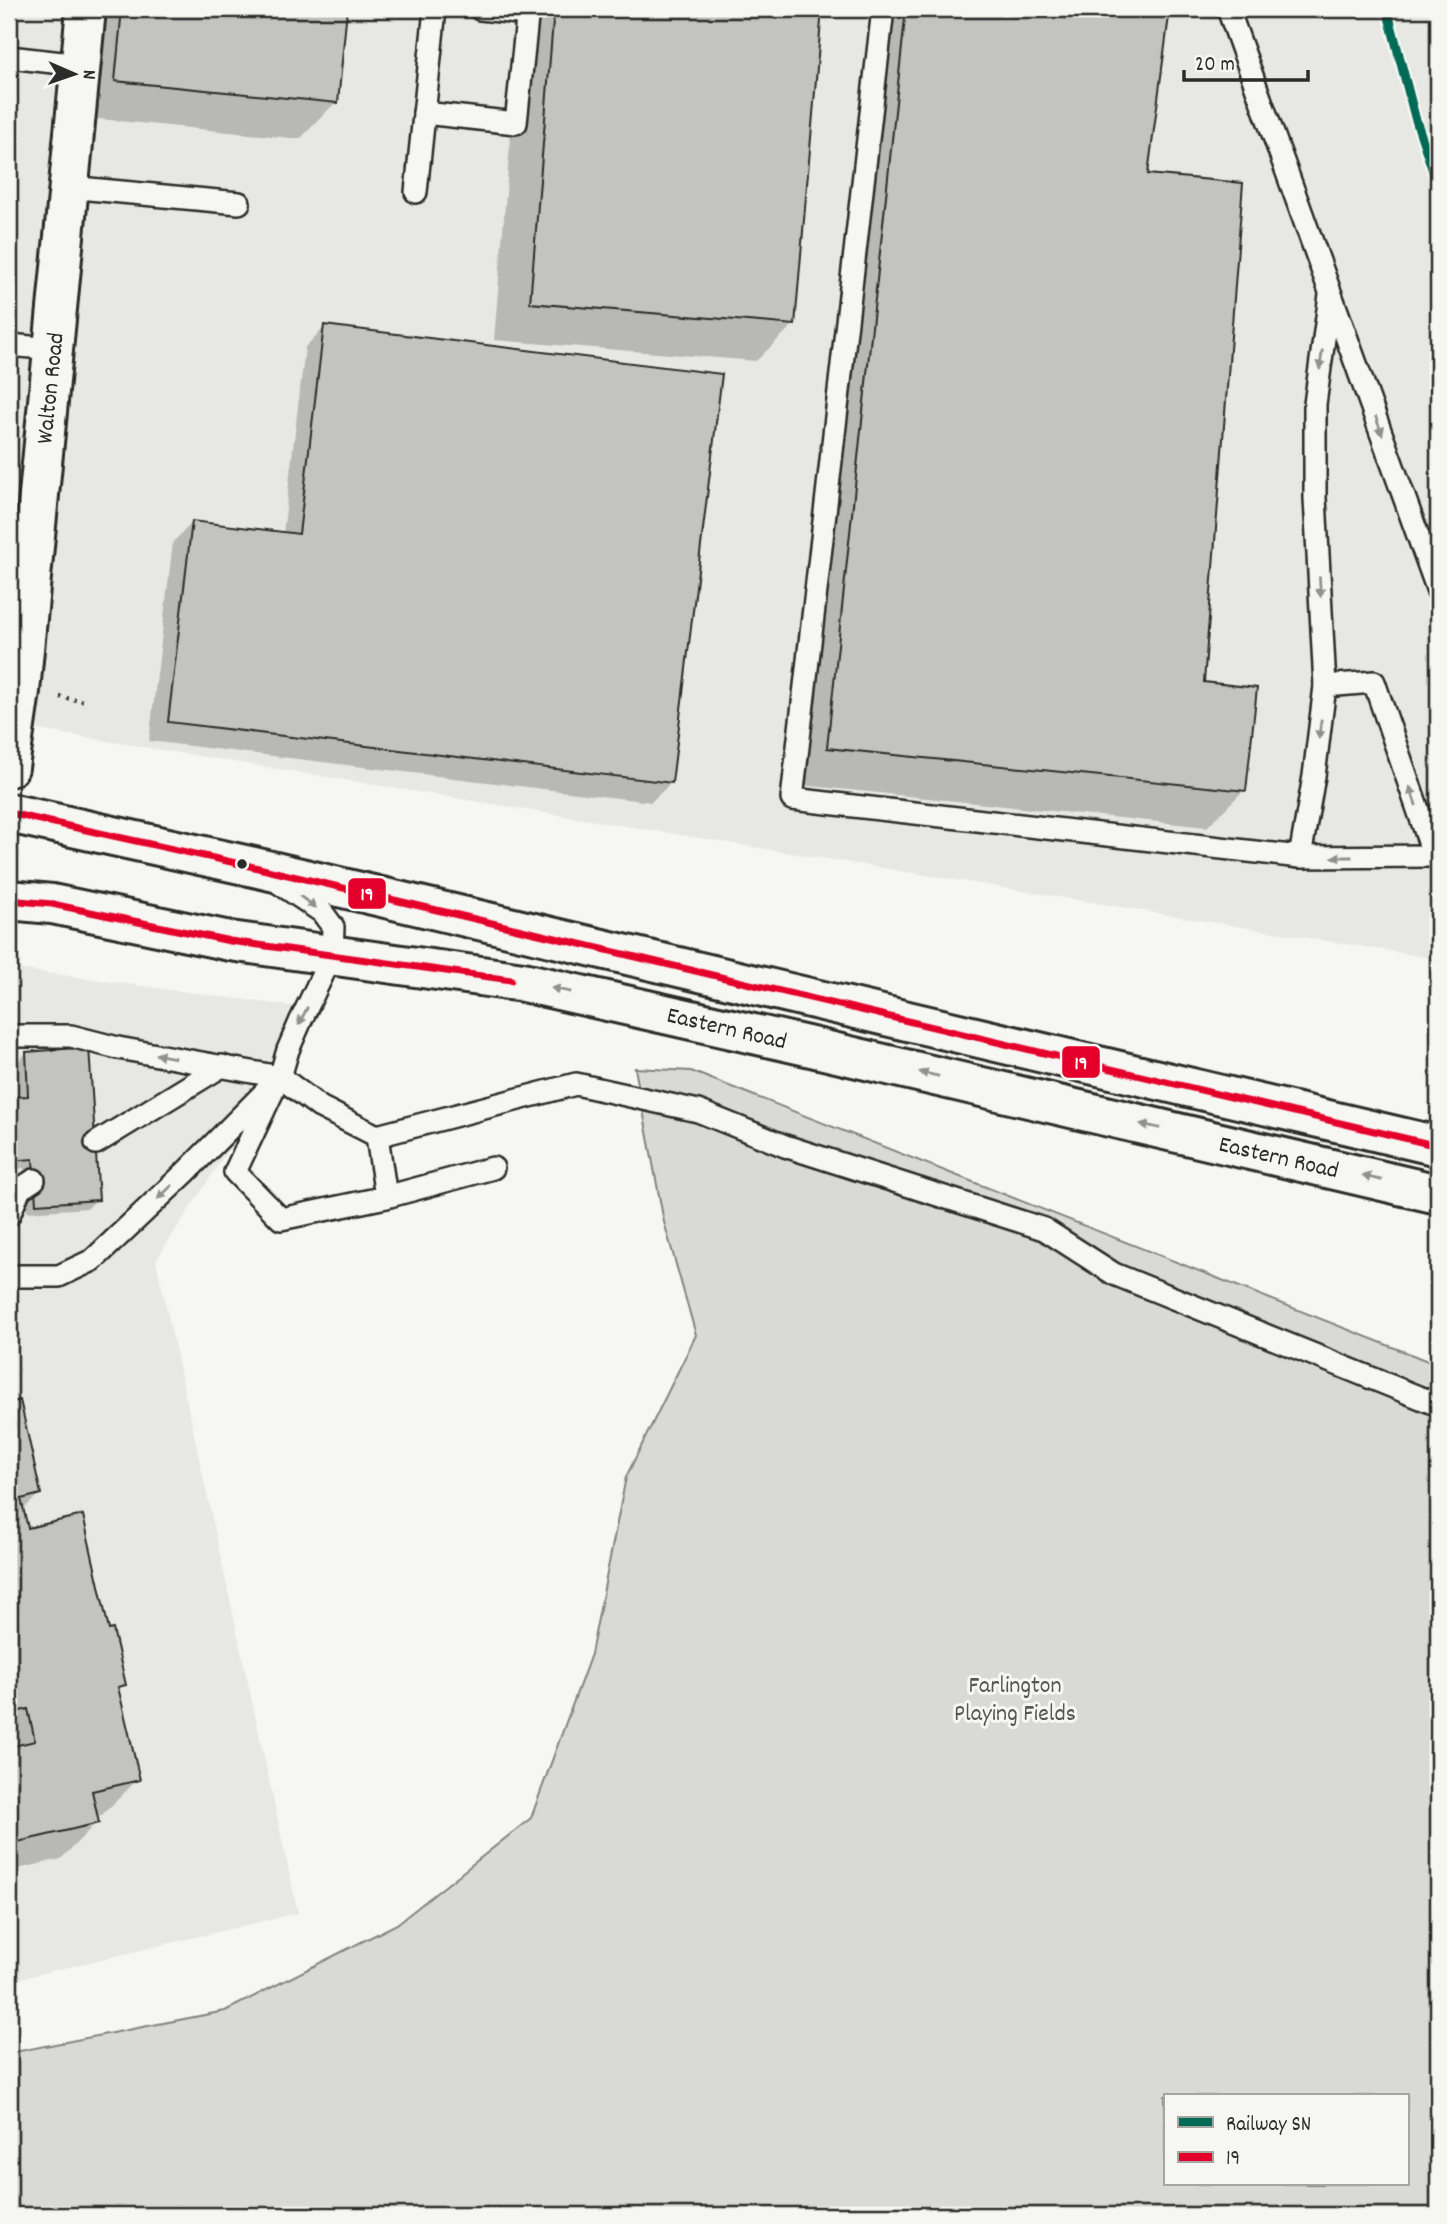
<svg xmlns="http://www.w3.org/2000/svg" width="1447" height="2224" font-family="Dekko,sans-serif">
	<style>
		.built { fill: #e7e7e3 }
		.green { fill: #d9d9d5; stroke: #828280; stroke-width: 2; fill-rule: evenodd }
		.shadow { fill: #0003 }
		.building { fill: #c3c3c0; stroke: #2b2b2b; stroke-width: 2 }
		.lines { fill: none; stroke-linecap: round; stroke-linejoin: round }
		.lane-casing { stroke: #2b2b2b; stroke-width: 26 }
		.street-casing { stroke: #2b2b2b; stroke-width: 44 }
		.primary-casing { stroke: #2b2b2b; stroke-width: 44 }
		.path { stroke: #2b2b2b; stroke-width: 4.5; stroke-dasharray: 2 5; stroke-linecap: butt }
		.lane { stroke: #f6f6f2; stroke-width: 21 }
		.street { stroke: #f6f6f2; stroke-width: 38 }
		.primary { stroke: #f6f6f2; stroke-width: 38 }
		.bus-1-casing { stroke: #f6f6f2; stroke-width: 12 }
		.bus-1 { stroke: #e4002b; stroke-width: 7 }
		.rail-1-casing { stroke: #f6f6f2; stroke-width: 14 }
		.rail-1 { stroke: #006b56; stroke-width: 9 }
		.oneway { fill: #90908e }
		.bus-dot { fill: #2b2b2b; stroke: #f6f6f2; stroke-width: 2.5 }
		.labels { text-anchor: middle; stroke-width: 6; stroke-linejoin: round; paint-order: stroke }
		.street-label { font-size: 24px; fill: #2b2b2b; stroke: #f6f6f2 }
		.park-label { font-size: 24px; fill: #565656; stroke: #f6f6f2 }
		.line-badge { stroke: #f6f6f2; stroke-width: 2.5 }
		.badge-label { font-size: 19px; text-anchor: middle; font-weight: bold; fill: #fff }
	</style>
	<rect width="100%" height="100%" fill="#f6f6f2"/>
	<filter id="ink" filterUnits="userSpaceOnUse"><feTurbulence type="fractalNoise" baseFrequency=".0143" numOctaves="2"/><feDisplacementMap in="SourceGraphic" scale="14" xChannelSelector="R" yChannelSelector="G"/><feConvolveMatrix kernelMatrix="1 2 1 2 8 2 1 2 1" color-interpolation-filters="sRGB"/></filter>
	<g filter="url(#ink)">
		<g class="built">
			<path d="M 9,9 L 1438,9 L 1438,959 L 9,725 Z"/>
			<path d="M 9,968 L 320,1010 L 156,1260 L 298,1913 L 9,1981 Z"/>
		</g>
		<path class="green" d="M 635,1068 L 691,1071 L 1438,1365 L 1438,2215 L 9,2215 L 9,2053 L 225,2011 L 397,1924 L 531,1818 L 591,1654 L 626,1477 L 696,1335 L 664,1222 ZM 1165,2096 L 1407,2096 L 1407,2184 L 1165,2184 Z"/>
		<g class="shadow">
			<path d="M 90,9 L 346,9 L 336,102 L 300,139 L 79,117 Z"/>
			<path d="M 521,9 L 820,9 L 793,325 L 756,361 L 494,340 Z"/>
			<path d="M 891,9 L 1083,9 L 1167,17 L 1146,175 L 1202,683 L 1244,790 L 1207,827 L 791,784 Z"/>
			<path d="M 325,327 L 671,783 L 651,802 L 149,741 L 173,542 L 192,523 L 283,534 L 305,347 Z"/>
			<path d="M 26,1053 L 97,1199 L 88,1208 L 27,1212 L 24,1168 L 9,1169 L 9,1099 L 19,1099 L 17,1063 Z"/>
			<path d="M 18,1402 L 39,1494 L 22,1511 L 26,1530 L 108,1632 L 124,1685 L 117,1691 L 138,1779 L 101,1816 L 96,1817 L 97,1822 L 61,1859 L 9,1871 L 9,1404 Z"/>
		</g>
		<g class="building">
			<path d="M 122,9 L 347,9 L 338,103 L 115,81 Z"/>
			<path d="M 554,9 L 822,9 L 795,325 L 530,303 Z"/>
			<path d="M 906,9 L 1100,9 L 1169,16 L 1148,174 L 1243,183 L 1204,682 L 1257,688 L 1246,791 L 827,748 Z"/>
			<path d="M 324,325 L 722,374 L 672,783 L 168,722 L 192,521 L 299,534 Z"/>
			<path d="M 89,1047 L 99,1200 L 36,1204 L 33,1159 L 9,1161 L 9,1097 L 28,1096 L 26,1052 Z"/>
			<path d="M 20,1400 L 41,1494 L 21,1499 L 28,1528 L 83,1515 L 109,1630 L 113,1629 L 126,1685 L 118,1687 L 140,1780 L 92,1791 L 99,1823 L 9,1844 L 9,1747 L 35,1741 L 28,1709 L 16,1712 L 9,1682 L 9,1403 Z"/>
		</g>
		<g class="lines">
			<defs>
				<g id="lane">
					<path d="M 480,9 L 527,14"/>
					<path d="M 883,9 L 792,799 L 1300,857 L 1434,856"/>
					<path d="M 1228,9 L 1438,591"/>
					<path d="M 9,57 L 80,65"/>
					<path d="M 424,113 L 516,123 L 528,9"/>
					<path d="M 68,187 L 239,203"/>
					<path d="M 416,192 L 435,9"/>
					<path d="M 9,345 L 53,349"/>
					<path d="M 1325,686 L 1315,498 L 1315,404 L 1330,295"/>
					<path d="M 1300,857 L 1314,776 L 1325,686 L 1374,682 L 1434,856 L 1438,856"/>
					<path d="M 9,1036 L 71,1036 L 118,1048 L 280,1077 L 320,1107 L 377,1136 L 576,1084 L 698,1111 L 785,1146 L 1044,1229 L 1114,1274 L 1438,1405"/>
					<path d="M 273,1091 L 235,1172 L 281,1219 L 386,1197 L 493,1168"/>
					<path d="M 377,1136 L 386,1197"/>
					<path d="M 96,1143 L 222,1066"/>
					<path d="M 9,1215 L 20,1189 L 34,1180"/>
					<path d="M 9,1276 L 59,1276 L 93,1260 L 186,1172 L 280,1077 L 288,1050 L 301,1020 L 332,955 L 333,927 L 322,912 L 279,883"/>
				</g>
				<path id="street" d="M 9,767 L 20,691 L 86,9"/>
				<g id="primary">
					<path d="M 9,813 L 254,867 L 1438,1146"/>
					<path d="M 9,900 L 52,904 L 230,941 L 523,982 L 807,1046 L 1438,1194"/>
				</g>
			</defs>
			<use href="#lane" class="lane-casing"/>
			<use href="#street" class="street-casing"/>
			<use href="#primary" class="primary-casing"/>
			<path class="path" d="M 60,697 L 83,701"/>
			<use href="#lane" class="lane"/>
			<use href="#street" class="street"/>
			<use href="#primary" class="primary"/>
			<defs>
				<g id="bus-1">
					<path d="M 9,813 L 254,867 L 1438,1146"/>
					<path d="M 9,900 L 52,904 L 230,941 L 511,980"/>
				</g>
			</defs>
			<use href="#bus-1" class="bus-1-casing"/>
			<use href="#bus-1" class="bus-1"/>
			<defs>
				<path id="rail-1" d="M 1387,9 L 1415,117 L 1438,186"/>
			</defs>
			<use href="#rail-1" class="rail-1-casing"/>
			<use href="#rail-1" class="rail-1"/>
		</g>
		<defs><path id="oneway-solid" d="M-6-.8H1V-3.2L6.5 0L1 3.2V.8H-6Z" transform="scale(1.75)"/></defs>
		<g class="oneway">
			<use href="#oneway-solid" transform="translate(1321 360) rotate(98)"/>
			<use href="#oneway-solid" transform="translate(1379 426) rotate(70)"/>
			<use href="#oneway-solid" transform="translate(1320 587) rotate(87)"/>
			<use href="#oneway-solid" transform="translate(1320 729) rotate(97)"/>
			<use href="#oneway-solid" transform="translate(1413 796) rotate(-109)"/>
			<use href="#oneway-solid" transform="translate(1342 857) rotate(180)"/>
			<use href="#oneway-solid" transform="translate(308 902) rotate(35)"/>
			<use href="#oneway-solid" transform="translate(561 990) rotate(-168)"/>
			<use href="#oneway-solid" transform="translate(303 1016) rotate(117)"/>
			<use href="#oneway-solid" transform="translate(165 1056) rotate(-170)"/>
			<use href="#oneway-solid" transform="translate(929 1074) rotate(-167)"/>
			<use href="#oneway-solid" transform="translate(1150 1126) rotate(-167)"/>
			<use href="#oneway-solid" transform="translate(1372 1178) rotate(-167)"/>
			<use href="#oneway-solid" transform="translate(165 1192) rotate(137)"/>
		</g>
	</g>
	<circle class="bus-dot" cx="242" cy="864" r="6"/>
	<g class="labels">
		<g class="street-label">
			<text transform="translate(49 388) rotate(-84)" y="8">Walton Road</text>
			<text transform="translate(727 1027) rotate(13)" y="8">Eastern Road</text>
			<text transform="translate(1279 1156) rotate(13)" y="8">Eastern Road</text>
		</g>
		<g class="park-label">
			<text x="1015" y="1692">Farlington<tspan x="1015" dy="28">Playing Fields</tspan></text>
		</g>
	</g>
	<g class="line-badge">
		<rect x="347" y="877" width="40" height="33" rx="7" fill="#e4002b"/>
		<rect x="1061" y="1045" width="40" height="34" rx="7" fill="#e4002b"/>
	</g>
	<g class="badge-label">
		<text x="367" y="900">19</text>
		<text x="1081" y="1069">19</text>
	</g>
	<rect width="1447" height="2224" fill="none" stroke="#f6f6f2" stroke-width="35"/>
	<rect x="18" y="18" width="1412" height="2189" fill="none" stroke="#2b2b2b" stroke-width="2.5" filter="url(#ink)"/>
	<rect x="1164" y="2094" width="245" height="91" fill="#f6f6f2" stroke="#a5a5a2" stroke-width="2"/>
	<rect x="1178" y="2117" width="35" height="10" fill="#006b56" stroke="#a5a5a2" stroke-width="2"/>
	<text x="1226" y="2130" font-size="21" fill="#2b2b2b">Railway SN</text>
	<rect x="1178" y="2152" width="35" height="10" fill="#e4002b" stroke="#a5a5a2" stroke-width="2"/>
	<text x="1226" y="2164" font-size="21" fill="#2b2b2b">19</text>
	<g transform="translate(74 74) rotate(92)" stroke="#f6f6f2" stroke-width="5" paint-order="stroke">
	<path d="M0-5L12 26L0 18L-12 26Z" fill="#2b2b2b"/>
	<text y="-10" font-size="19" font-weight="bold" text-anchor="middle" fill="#2b2b2b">N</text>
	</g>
	<path d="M1184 70v10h124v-10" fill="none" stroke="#2b2b2b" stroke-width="3.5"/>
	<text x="1195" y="70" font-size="21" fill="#2b2b2b" stroke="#f6f6f2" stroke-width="5" paint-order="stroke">20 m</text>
</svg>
